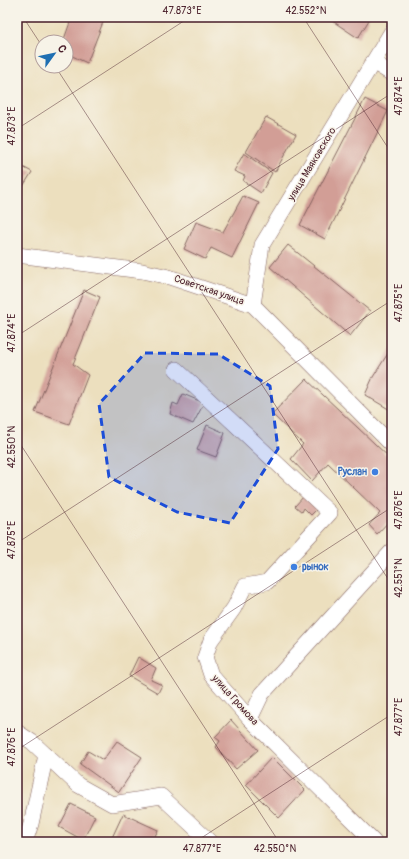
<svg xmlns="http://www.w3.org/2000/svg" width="409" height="859" viewBox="0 0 409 859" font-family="Pangolin,sans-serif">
<rect width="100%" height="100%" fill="#f7f3e8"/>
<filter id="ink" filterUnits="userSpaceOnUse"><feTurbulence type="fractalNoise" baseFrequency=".025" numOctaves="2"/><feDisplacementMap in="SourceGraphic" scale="8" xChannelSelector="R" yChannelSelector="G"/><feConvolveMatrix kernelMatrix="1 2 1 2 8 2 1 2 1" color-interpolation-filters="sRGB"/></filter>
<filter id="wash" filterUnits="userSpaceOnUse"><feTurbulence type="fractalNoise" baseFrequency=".012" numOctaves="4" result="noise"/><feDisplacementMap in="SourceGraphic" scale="16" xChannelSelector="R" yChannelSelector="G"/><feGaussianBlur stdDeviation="0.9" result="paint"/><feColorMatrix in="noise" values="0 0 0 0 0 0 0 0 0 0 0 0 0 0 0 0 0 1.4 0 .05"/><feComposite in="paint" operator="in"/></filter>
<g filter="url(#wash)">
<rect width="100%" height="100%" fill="#ecdfbe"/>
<g id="blocks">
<g fill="#d29e96">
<polygon points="72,17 105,17 87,63 66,53 66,42 63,42"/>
<polygon points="333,17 365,17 369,20 358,38 331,20"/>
<polygon points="365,99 388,111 325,239 300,225"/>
<polygon points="266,117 296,134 275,172 246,152"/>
<polygon points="244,153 272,173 261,193 243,181 245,176 234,171"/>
<polygon points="17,164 32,172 17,196"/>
<polygon points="243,196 259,203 232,258 211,248 205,259 184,249 196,222 223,232"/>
<polygon points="288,245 370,311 350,336 270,267"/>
<polygon points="84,290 100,297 73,364 88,375 69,424 35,412"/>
<polygon points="392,347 392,411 365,395 373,377"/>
<polygon points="306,379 392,460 392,518 377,534 369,525 380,513 328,463 312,481 291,459 303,444 272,414"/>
<polygon points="183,394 204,403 193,424 170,414 173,403 178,405"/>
<polygon points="207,425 225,433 216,457 197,450"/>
<polygon points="304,496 318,508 311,515 304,508 302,512 295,506"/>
<polygon points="138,657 156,668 151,680 162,685 158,693 129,676"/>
<polygon points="231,720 258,750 236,769 216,747 220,741 215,737"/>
<polygon points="117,741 142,757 119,792 80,764 88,751 103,760"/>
<polygon points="272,757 305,790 279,818 246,785"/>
<polygon points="71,804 95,816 83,840 59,827"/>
<polygon points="123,814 158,830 152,842 110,842"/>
</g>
</g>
</g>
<g filter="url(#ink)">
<use href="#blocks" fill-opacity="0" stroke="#83625e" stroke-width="1"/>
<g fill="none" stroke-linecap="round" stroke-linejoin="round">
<defs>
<g id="minor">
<polyline points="373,62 392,74"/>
<polyline points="17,255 142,271 169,277 253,305 392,445"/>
<polyline points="253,305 262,245 392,31"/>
<polyline points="176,369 330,513 267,582 245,586 234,608 211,640 205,657 211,675 250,719 374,842"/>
<polyline points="250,719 262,694 392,551"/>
<polyline points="17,732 32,742 78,785 112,804 161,796 210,842"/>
<polyline points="25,842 31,824 46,755"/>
</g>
</defs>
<use href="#minor" stroke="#83625e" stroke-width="16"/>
<use href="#minor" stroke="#fff" stroke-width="15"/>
</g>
</g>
<path fill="#1d4ed8" fill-opacity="0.2" stroke="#1d4ed8" stroke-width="3" stroke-dasharray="8 5" stroke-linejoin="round" d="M145,353l73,1 52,32 8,63 -48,74 -53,-11 -68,-35 -10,-73z"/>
<path fill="none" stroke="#4a1f2b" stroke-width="1" stroke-opacity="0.45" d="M23,17l19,29M303,17l89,137M55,66l337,519M17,129l173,-112M17,336l375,-243M17,439l262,403M17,543l375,-243M17,750l375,-243M195,842l197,-128"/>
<g fill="#3f7fe0" stroke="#f7f3e8" stroke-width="1.5">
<circle cx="375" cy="472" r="4"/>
<circle cx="294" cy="567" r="4"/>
</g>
<g text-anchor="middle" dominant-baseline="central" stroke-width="3" stroke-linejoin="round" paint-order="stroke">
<g font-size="10" fill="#4a1f2b" stroke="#f7f3e8">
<text transform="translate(312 164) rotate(-59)">улица Маяковского</text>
<text transform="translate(209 290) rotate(19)">Советская улица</text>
<text transform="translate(235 700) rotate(48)">улица Громова</text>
</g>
<g font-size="10" font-weight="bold" fill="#366cbe" stroke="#f7f3e8" text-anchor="end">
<text x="367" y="472">Руслан</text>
<text x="302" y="567" text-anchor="start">рынок</text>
</g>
</g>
<rect width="409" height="859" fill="none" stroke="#f7f3e8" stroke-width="44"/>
<g transform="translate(54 54) rotate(57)"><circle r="19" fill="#f7f3e8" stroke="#b29e9c"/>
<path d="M0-3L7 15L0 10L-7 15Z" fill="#1f6fb2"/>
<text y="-6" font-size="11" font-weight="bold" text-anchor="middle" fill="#4a1f2b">С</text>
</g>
<rect x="22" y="22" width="365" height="815" fill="none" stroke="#4a1f2b" stroke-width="1.5"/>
<g font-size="10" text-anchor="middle" fill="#4a1f2b">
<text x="182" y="14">47.873°E</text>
<text x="306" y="14">42.552°N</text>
<text transform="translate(398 96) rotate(-90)" y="4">47.874°E</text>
<text transform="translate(11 126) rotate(-90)" y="4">47.873°E</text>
<text transform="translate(398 303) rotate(-90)" y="4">47.875°E</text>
<text transform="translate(11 333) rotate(-90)" y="4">47.874°E</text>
<text transform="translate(11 447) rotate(-90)" y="4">42.550°N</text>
<text transform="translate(398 510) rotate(-90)" y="4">47.876°E</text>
<text transform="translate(11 540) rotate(-90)" y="4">47.875°E</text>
<text transform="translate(398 578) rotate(-90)" y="4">42.551°N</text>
<text transform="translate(398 717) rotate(-90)" y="4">47.877°E</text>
<text transform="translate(11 747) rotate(-90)" y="4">47.876°E</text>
<text x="202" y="852">47.877°E</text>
<text x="275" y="852">42.550°N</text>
</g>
</svg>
